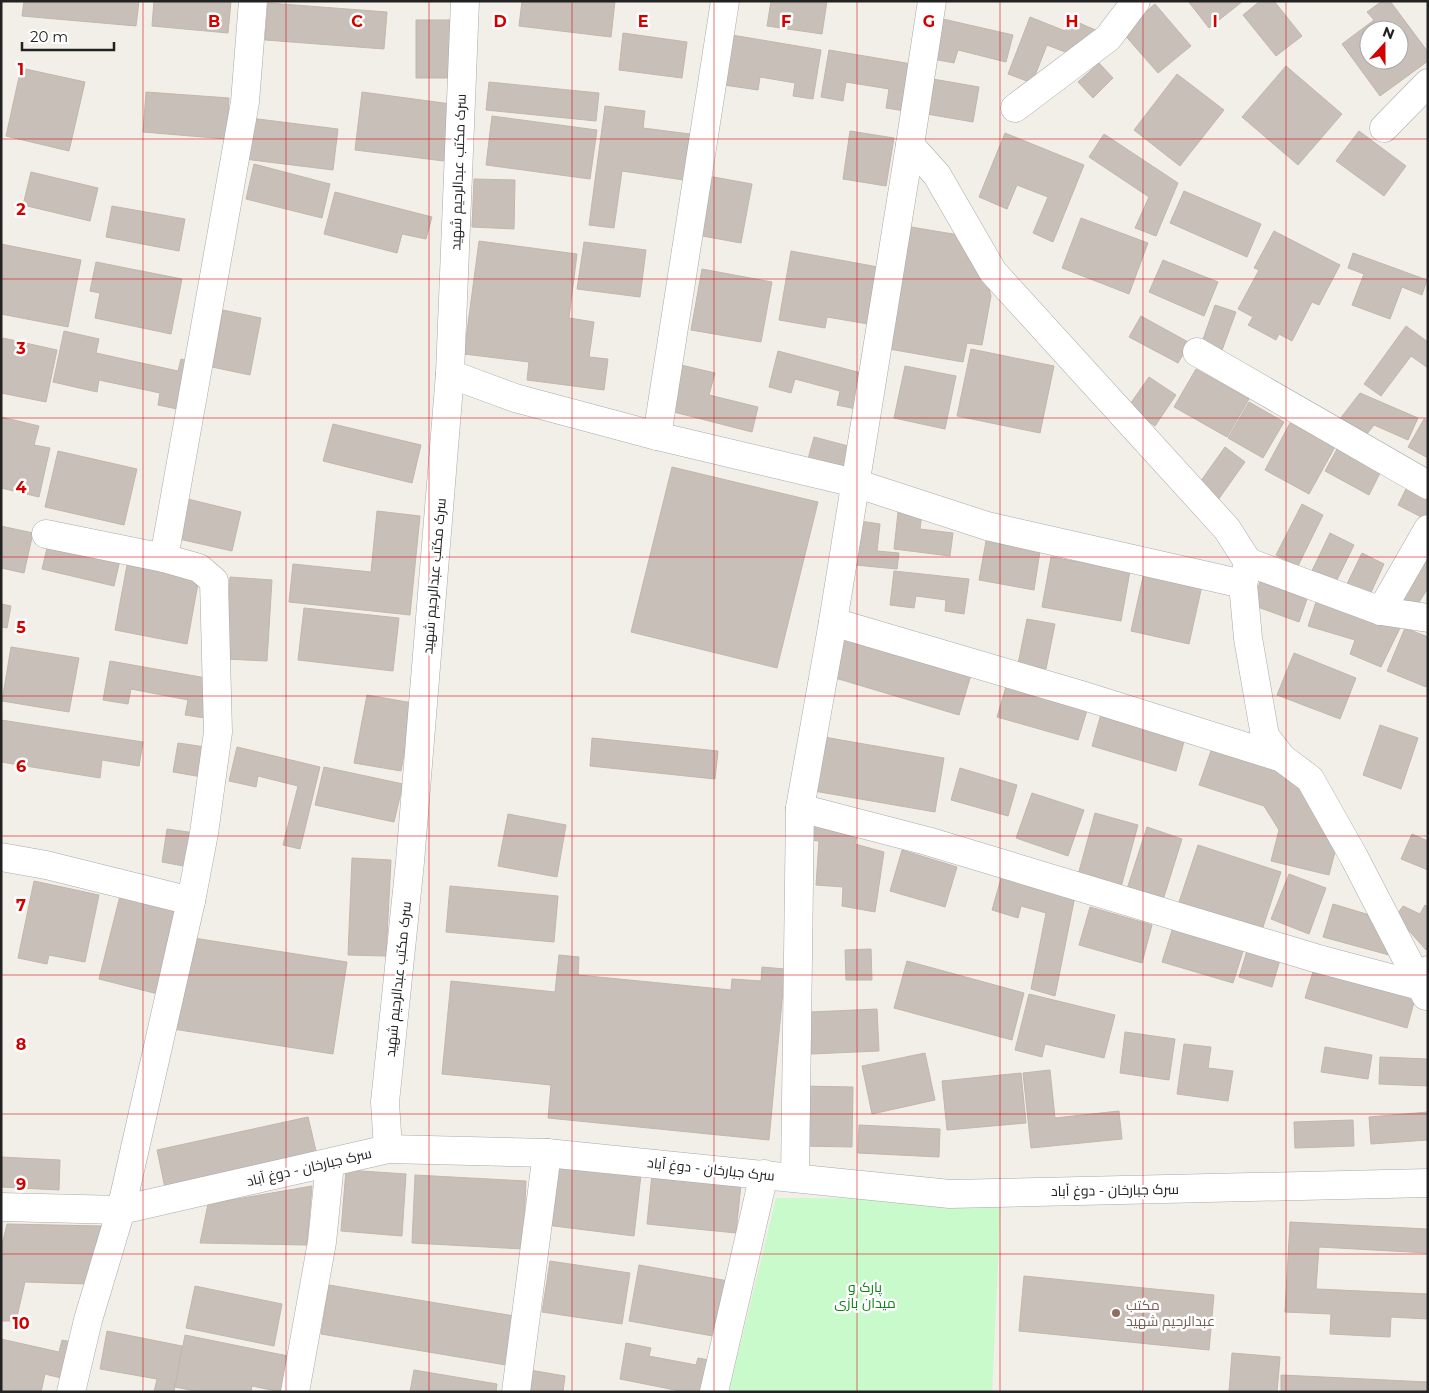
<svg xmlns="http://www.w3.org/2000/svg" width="1429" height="1393" viewBox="0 0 1429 1393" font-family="Montserrat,Cairo,sans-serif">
<rect width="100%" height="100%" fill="#f2efe9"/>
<polygon fill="#c8facc" points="776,1198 1001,1199 992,1392 729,1392"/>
<g fill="#c7bfb8" stroke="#c4b6ab" fill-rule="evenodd">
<polygon points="24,1 139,1 136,26 22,16"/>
<polygon points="154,1 231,1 228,33 152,26"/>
<polygon points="522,1 615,1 611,37 519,26"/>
<polygon points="771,1 827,1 822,34 767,26"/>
<polygon points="1188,1 1243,1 1209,28"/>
<polygon points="1260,1 1274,1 1302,36 1276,56 1243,15"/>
<path d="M1382,1h8l38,51v9l-48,35 -38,-52 32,-24 -7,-8zM1369,30h30v30h-30z"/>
<polygon points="268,3 387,12 384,49 265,40"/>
<polygon points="1155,4 1191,46 1158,73 1122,32"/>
<polygon points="1030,17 1065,31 1070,19 1100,32 1073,55 1047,45 1032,83 1008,74"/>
<polygon points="943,19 1013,35 1006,62 958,50 954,63 933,59"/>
<polygon points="416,20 450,20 451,78 416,78"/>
<polygon points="623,33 687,42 682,78 619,70"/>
<polygon points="732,35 821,50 813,99 793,96 795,83 760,77 758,90 724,85"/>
<polygon points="829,50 912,64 905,111 886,108 889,89 846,82 843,101 821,97"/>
<polygon points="1099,63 1113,78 1093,98 1078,82"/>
<polygon points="1286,66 1342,114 1298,165 1242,117"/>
<polygon points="21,68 85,82 69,151 6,136"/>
<polygon points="1177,74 1224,110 1180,166 1134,130"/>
<polygon points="927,78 979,87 973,122 921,113"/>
<polygon points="489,82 599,93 596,121 486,110"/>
<polygon points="146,92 229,98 227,139 143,132"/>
<polygon points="362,92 451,104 444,161 355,150"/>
<polygon points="605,106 645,111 643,128 690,134 684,180 622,171 614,228 589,225"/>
<polygon points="492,116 597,130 590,179 486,165"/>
<polygon points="250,118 338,129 333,170 244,159"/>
<polygon points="850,131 894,138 886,186 843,179"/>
<polygon points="1359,131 1406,166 1384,196 1336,161"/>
<polygon points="1005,133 1084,165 1053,242 1033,233 1048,197 1017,185 1007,209 979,197"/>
<polygon points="1104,134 1178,183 1156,236 1135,228 1149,197 1089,157"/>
<polygon points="254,164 330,184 322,218 246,199"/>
<polygon points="31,172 98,188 90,221 23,205"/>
<polygon points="708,176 752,184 741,243 697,235"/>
<polygon points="474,179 515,180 514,229 472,227"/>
<polygon points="1184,191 1261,224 1247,257 1170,223"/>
<polygon points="335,192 432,217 426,239 402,234 397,253 324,234"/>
<polygon points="112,206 185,219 179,251 106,237"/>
<polygon points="1081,218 1148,243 1129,294 1062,268"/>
<polygon points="911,227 965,236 982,263 991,296 982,345 967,343 963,362 889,349"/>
<polygon points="1274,231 1340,265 1319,305 1312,302 1292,341 1279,334 1276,340 1248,325 1253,317 1238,309 1259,270 1254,268"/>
<polygon points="479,241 577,254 569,318 594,322 589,357 608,359 604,390 527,380 529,362 464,354"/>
<polygon points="584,242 646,250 640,297 577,289"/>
<polygon points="1,244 81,260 68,327 1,314"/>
<polygon points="791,251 878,267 868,324 827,317 825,328 779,320"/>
<polygon points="1353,253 1427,280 1422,295 1402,287 1390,319 1352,305 1364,274 1348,268"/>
<polygon points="1163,260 1218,282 1204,316 1149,292"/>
<polygon points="96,262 182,279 171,334 95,318 100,293 90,291"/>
<polygon points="702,269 772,282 761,342 691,330"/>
<polygon points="1215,305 1236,312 1221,353 1201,345"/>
<polygon points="223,310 261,318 250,375 212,367"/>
<polygon points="1141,316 1190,343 1178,363 1129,337"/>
<polygon points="1406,326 1428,342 1428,368 1411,356 1381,396 1364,384"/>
<polygon points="64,331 99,339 96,353 178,371 181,359 197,363 187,411 158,405 160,393 99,380 97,392 53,382"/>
<polygon points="3,338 57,350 46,402 1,393 1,348"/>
<polygon points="971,349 1054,366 1040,433 957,416"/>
<polygon points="778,351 865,374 856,409 837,405 840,391 795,379 791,393 769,387"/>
<polygon points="681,365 715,373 709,395 758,407 752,432 670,411"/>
<polygon points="905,366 956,376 945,429 894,418"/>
<polygon points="1196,369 1249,399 1227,437 1174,407"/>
<polygon points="1149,377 1176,395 1155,426 1128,407"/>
<polygon points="1360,393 1418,418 1408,440 1374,425 1360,443 1336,424"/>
<polygon points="1249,402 1284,422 1263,458 1228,438"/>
<polygon points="1,417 39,426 34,445 50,448 39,497 1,488"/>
<polygon points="1424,419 1428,421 1428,458 1408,447"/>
<polygon points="1290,423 1335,447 1309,494 1265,470"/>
<polygon points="333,424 421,445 412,483 323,461"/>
<polygon points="814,437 856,448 850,470 808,459"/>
<polygon points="1225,447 1245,462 1218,500 1198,485"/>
<polygon points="1337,449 1381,471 1369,495 1325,471"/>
<polygon points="58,451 137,469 124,525 45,507"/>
<polygon points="672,467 818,502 777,668 631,632"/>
<polygon points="1408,485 1428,496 1427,520 1398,505"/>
<polygon points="188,499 241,512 232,551 179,539"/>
<polygon points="899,503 923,506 920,529 953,533 950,556 894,549"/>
<polygon points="1302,504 1323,515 1298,566 1276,555"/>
<polygon points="377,511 420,516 410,615 289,602 293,564 371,572"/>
<polygon points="860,521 880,524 877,551 899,553 897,569 855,565"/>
<polygon points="1,526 33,533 24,573 1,568"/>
<polygon points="1330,533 1354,545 1333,588 1309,577"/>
<polygon points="986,541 1040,551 1034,590 979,580"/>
<polygon points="48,544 120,560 114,586 42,569"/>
<polygon points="1428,551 1428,588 1414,610 1397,600"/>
<polygon points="1362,553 1384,564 1368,599 1345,588"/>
<polygon points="1051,557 1130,571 1121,621 1042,607"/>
<polygon points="127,565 199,578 187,644 115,630"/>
<polygon points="1145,568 1203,581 1189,644 1131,631"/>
<polygon points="894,571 969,579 964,614 945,611 946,600 916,596 914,608 890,605"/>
<polygon points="230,577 272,580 267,661 225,659"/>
<polygon points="1260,582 1307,599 1299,622 1252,605"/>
<polygon points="1316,602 1401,626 1381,667 1350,654 1355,640 1308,626"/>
<polygon points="1,604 11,606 7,628 1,627"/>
<polygon points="304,608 399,618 393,671 298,660"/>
<polygon points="1027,619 1055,624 1046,669 1018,664"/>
<polygon points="1405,628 1428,637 1428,683 1426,687 1387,671"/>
<polygon points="843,637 971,675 959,715 832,677"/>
<polygon points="11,647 79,658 69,712 2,701"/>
<polygon points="1294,653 1356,678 1340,719 1277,695"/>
<polygon points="110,661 212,679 205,718 185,715 188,700 131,689 128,704 103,700"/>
<polygon points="1007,683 1088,707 1078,740 997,717"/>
<polygon points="367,695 413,703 401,771 354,763"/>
<polygon points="1101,714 1185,738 1176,771 1092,746"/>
<polygon points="1,720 143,742 139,766 102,760 100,778 1,762"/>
<polygon points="1380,725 1418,738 1401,789 1363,775"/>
<polygon points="824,737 944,758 935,812 814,791"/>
<polygon points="592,738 718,751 715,779 590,766"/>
<polygon points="178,743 212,748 208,778 173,772"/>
<polygon points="1213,745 1292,771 1337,844 1329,875 1271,861 1279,830 1264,806 1199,785"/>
<polygon points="237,747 320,767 300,849 283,845 298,786 258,776 256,787 229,781"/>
<polygon points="324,767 403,784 394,822 315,805"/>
<polygon points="960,768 1017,785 1008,816 951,800"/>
<polygon points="1032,793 1084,810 1068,856 1016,838"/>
<polygon points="1095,813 1138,825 1121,887 1078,875"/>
<polygon points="508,814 566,825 557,877 498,866"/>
<polygon points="811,816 858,829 855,844 884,852 875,912 842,906 843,887 816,885 819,841 809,840"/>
<polygon points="1147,827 1182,839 1163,900 1127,889"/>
<polygon points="167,829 195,833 189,867 162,862"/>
<polygon points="1412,834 1428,841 1428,870 1401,859"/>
<polygon points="1198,845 1281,872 1262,930 1179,902"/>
<polygon points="902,850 957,867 945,907 890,891"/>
<polygon points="352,858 391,860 386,956 348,955"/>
<polygon points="1289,874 1326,888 1309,934 1271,919"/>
<polygon points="1002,875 1075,896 1055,996 1031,989 1046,913 1021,906 1018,918 992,910"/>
<polygon points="34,881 99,895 85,962 49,955 47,964 18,958"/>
<polygon points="450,886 558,896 554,942 446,932"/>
<polygon points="121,892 180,907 158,994 99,979"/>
<polygon points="1333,904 1373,916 1400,958 1323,937"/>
<polygon points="1425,905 1428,907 1428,948 1426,950 1396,916 1403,906 1420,914"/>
<polygon points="1090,907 1152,925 1142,963 1079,945"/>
<polygon points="1174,924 1245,945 1233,983 1162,962"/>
<polygon points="187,937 347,962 333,1054 173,1029"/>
<polygon points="1249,944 1282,953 1272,987 1239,977"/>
<polygon points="871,949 872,980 846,980 845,950"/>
<polygon points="559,955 579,957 578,975 731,990 732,979 761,981 762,967 785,969 769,1140 548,1118 551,1085 442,1074 451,981 555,992"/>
<polygon points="907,961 1024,993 1012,1040 894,1008"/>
<polygon points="1315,965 1416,995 1407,1028 1305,998"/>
<polygon points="1029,994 1115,1015 1104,1058 1045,1044 1042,1057 1015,1050"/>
<polygon points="877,1009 879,1051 811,1054 810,1012"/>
<polygon points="1125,1032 1175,1039 1169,1080 1120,1073"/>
<polygon points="1184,1044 1211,1047 1208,1068 1233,1071 1228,1101 1177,1094"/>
<polygon points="1325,1047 1372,1055 1368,1079 1321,1072"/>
<polygon points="925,1053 935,1100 872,1114 862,1066"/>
<polygon points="1380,1057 1428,1059 1428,1086 1379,1084"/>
<polygon points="1050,1070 1055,1118 1119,1111 1122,1139 1031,1148 1023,1073"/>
<polygon points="1021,1073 1026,1123 947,1130 942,1081"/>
<polygon points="801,1086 853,1087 852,1147 801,1146"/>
<polygon points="1428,1112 1428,1140 1371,1144 1369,1117"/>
<polygon points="308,1117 317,1155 165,1188 157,1150"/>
<polygon points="1353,1120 1354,1146 1295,1148 1294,1122"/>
<polygon points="859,1125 940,1129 939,1157 858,1153"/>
<polygon points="1,1157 60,1160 59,1190 1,1187"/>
<polygon points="554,1164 641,1175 634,1236 546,1225"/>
<polygon points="346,1170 406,1174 402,1236 341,1231"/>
<polygon points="652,1174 741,1184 736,1233 647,1224"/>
<polygon points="415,1175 526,1181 523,1249 412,1243"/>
<polygon points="312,1186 307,1245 200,1243 208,1204"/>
<polygon points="1290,1222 1428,1229 1428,1253 1319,1247 1316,1289 1428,1294 1428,1319 1391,1317 1390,1337 1330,1334 1331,1314 1285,1312"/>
<polygon points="7,1224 102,1226 88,1284 25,1282 16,1321 1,1321 1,1249"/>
<polygon points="550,1261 630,1273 622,1324 542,1312"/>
<polygon points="639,1265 734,1282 724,1338 629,1321"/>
<polygon points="1024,1276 1214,1295 1209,1350 1019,1331"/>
<polygon points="329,1285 514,1316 506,1365 321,1334"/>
<polygon points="195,1286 282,1304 274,1346 186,1328"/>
<polygon points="107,1331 182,1346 174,1392 154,1392 157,1379 100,1369"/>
<polygon points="185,1335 288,1356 281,1392 252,1386 251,1392 200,1392 175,1387"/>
<polygon points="1,1339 59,1352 62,1340 77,1343 69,1380 45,1374 41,1392 1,1392"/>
<polygon points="626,1343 651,1348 649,1356 696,1365 698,1358 715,1361 709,1392 685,1392 620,1379"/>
<polygon points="1232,1353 1280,1357 1277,1392 1229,1392"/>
<polygon points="524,1369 565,1376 563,1392 521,1392"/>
<polygon points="414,1370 497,1384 496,1392 410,1392"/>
<polygon points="1281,1375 1428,1382 1428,1392 1281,1392"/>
</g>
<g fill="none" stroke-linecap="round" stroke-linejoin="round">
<defs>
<g id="street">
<polyline points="932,1 910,145 937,175 993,272 1227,529 1248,562 1381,611 1428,618"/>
<polyline points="1015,108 1108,38 1136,1"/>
<polyline points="1384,128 1428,83"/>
<polyline points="1197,352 1428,485"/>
<polyline points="450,374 515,398 657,436 855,483 987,526 1243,584"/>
<polyline points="657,436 725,1"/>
<polyline points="46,534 164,558 199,568 214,581 218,732 204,833 191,901 121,1210 88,1320 71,1392"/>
<polyline points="164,558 245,102 253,1"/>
<polyline points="1247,568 1243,584 1248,638 1265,736 1282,758 1310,779 1354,857 1426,996"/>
<polyline points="1381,611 1428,529"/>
<polyline points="833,622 1081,695 1282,758"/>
<polyline points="800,808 927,841 1315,958 1420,986 1428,970"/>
<polyline points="1,857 46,865 191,901"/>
<polyline points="388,1149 385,1102 410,862 450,374 465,1"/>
<polyline points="795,1177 800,808 833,622 910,145"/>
<polyline points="1,1207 121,1210 388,1149 547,1153 950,1194 1428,1183"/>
<polyline points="295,1392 322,1242 330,1163"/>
<polyline points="516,1392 547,1153"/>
<polyline points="714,1392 764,1174"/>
</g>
</defs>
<use href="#street" stroke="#a9a9a9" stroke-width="29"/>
<use href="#street" stroke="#fff" stroke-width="28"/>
</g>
<path fill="none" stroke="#d40000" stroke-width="1" stroke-opacity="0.55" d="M143,1v1391M286,1v1391M429,1v1391M572,1v1391M714,1v1391M857,1v1391M1000,1v1391M1143,1v1391M1286,1v1391M1,139h1427M1,279h1427M1,418h1427M1,557h1427M1,696h1427M1,836h1427M1,975h1427M1,1114h1427M1,1254h1427"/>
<circle fill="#8d6e63" stroke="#fff" stroke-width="2" cx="1116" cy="1313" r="5"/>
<g text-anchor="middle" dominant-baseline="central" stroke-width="5" stroke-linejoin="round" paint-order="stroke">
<g font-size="14" fill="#222" stroke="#fff">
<text transform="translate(458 172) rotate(-88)">سرک مکتب عبدالرحیم شهید</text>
<text transform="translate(434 576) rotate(-85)">سرک مکتب عبدالرحیم شهید</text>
<text transform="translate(398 979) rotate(-84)">سرک مکتب عبدالرحیم شهید</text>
<text transform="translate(309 1167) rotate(-13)">سرک جبارخان - دوغ آباد</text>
<text transform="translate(711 1169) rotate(6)">سرک جبارخان - دوغ آباد</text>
<text transform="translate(1115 1190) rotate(-1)">سرک جبارخان - دوغ آباد</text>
</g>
<g font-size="14" fill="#0c8416" stroke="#fff">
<text x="865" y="1287">پارک و<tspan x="865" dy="16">میدان بازی</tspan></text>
</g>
<g font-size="14" fill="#785e54" stroke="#fff" text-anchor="start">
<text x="1126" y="1305">مکتب<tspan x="1126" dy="16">عبدالرحیم شهید</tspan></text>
</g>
</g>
<g font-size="16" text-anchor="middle" font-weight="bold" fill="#d40000" stroke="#fff" stroke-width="5" stroke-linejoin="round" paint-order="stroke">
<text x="214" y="27">B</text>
<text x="357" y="27">C</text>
<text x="500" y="27">D</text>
<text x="643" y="27">E</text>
<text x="786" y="27">F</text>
<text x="929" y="27">G</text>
<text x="1072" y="27">H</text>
<text x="1215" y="27">I</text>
<text x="21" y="75">1</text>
<text x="21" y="215">2</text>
<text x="21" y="354">3</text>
<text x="21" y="493">4</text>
<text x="21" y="633">5</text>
<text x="21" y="772">6</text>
<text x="21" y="911">7</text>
<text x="21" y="1050">8</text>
<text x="21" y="1190">9</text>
<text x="21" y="1329">10</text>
</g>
<rect width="1429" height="1393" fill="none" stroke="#222222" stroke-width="5"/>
<g transform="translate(1384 45) rotate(21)"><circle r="24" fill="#ffffff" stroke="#a7a7a7"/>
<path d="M0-4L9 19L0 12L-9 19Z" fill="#d40000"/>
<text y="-8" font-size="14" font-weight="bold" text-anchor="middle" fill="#222222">N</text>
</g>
<path d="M22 42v8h92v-8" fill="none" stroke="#222222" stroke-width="2.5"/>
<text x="30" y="42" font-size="15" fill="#222222" stroke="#ffffff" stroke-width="4" paint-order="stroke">20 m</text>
</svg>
